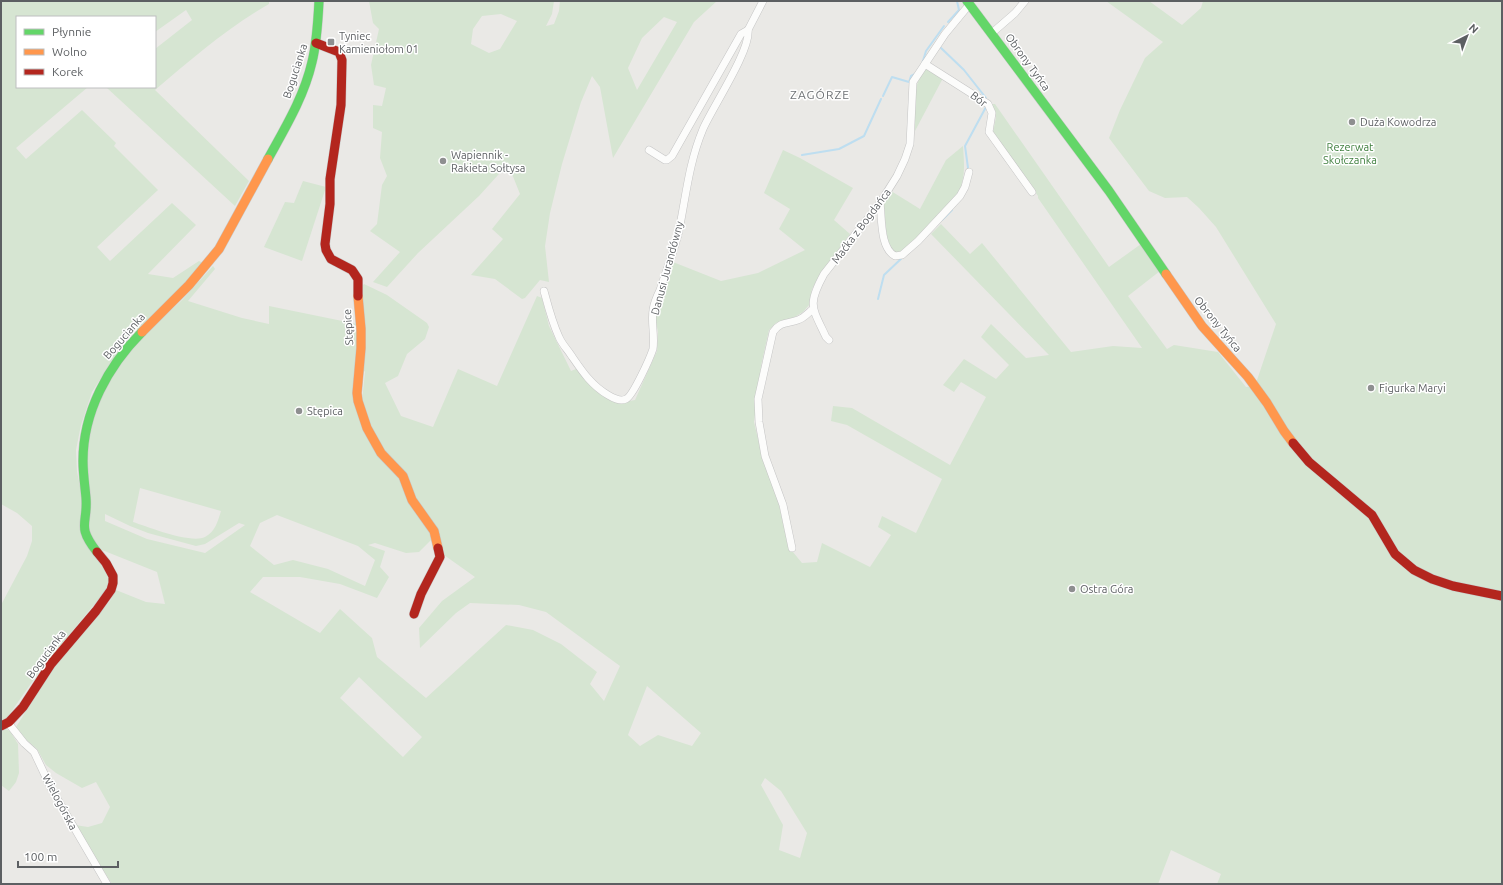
<svg xmlns="http://www.w3.org/2000/svg" width="1503" height="885" viewBox="0 0 1503 885" font-family="Ubuntu,sans-serif">
<rect width="100%" height="100%" fill="#eae9e6"/>
<g fill="#d6e5d2" fill-rule="evenodd">
<path d="M1,1h268v3c-43,25 -76,54 -114,86l94,91 -14,25 -128,-118 2,-1h46v-38l37,-29 -6,-10 -31,22v-15h-138v70h71l-72,61 10,11 56,-49 34,33 -2,3 44,44 -61,57 13,14 62,-58 24,22 -48,49 25,4 26,-17 4,2 -93,101 -18,28 -11,33 -5,25 1,22 6,27 -3,28 28,47 1,7 -3,9 -64,78 -36,51 -5,1v-115l26,-49 5,-15v-15l-15,-13 -16,-9z"/>
<path d="M369,1h185l-2,13 -6,12 8,-2 5,-13 1,-10h157l-23,21 -81,136 -13,-71 -8,-11 -11,26 -19,62 -12,49 -5,33 4,36 -9,-2 -15,18 -3,1 -27,-20 -24,-4 32,-36 -11,-10 28,-35 -12,-30 -29,32 -61,57 -31,34 -14,-5 27,-30 -30,-21 7,-7 5,-39 5,-9 -7,-18 2,-26 -9,-4v-23l9,1 4,-18 -12,-3 -3,-20 8,-36 -6,-6zM501,14l16,7 -17,28 -11,4 -18,-9 2,-15 9,-13zM664,17l13,5 -40,68 -9,-22 14,-30z"/>
<path d="M1106,1h43l33,24 19,-17 2,-7h299v883h-285l4,-10 -50,-24 -13,34h-1046l-37,-59 13,2 14,-4 8,-16 -14,-25 -14,6 -26,-15 -10,-8 -9,-16 -14,-12 -7,-10 38,-60 56,-66 6,-11 30,12 19,2 -8,-32 -55,-22 -10,-13 -5,-10 4,-29 -7,-45 4,-28 12,-30 15,-25 18,-25 49,-45 31,-34 2,3 -27,32 54,17 27,6v-18l88,18 -2,78 11,30 13,24 22,21 1,-7 -19,-20 -14,-27 -7,-22 3,-29 -4,-5 2,-41 -3,-38 4,-4 23,11 40,28 2,4 -4,12 -18,15 -9,22 -13,7 16,33 32,11 25,-58 39,17 40,-90 5,2 7,28 22,45 5,-2 16,17 26,17 17,-3 22,-49 1,-19 -5,-24 20,-46 48,19 37,-8 47,-23 -26,-21 11,-20 -26,-16 19,-43 17,8 53,30 -19,32 16,14 -30,41 -8,14 -3,16 -6,7 -10,6 -17,5 -7,7 -8,36 -7,56 9,38 16,44 9,42 14,17 15,-1 5,-19 48,24 21,-32 -13,-8 4,-11 34,17 26,-54 -95,-54 -16,-4 2,-15 19,2 98,57 36,-68 -25,-15 -7,10 -11,-7 21,-26 32,20 13,-14 -28,-28 10,-13 35,34 23,-3 -118,-121 10,-10 29,30 12,-11 89,109 42,-6 29,2 -104,-150v-2l-45,-64 3,-15 -4,-13h3l114,163 32,-23 19,27 -32,25 39,53 7,-4 44,7 28,35 9,-1 21,-62 -60,-97 -17,-19 -12,-11 -22,1 -16,-7 -40,-53 11,-28 25,-52 18,-16zM140,488l81,23c-3,10 -6,21 -16,26 -14,7 -57,-10 -72,-15zM105,514l25,12 18,7 48,13 9,-2 34,-21 6,2 -40,28 -58,-14 -42,-18zM277,515l81,31 17,14 -10,26 -37,-17 -35,-9 -19,5 -24,-19 10,-23zM431,540l11,4 2,11 31,22 -33,24 -23,27 1,20 36,-35 14,-10 49,2 27,7 74,54 -16,35 -14,-17 7,-12 -36,-28 -28,-14 -27,-5 -80,73 -49,-41 -5,-19 -32,-29 -20,24 -70,-41 13,-15h37l40,7 37,14 12,-21 -9,-10 5,-16 -17,-6 7,-2 31,10 13,-1zM359,677l63,60 -19,20 -63,-59zM647,686l54,47 -9,13 -34,-11 -18,11 -12,-11zM765,778l16,13 26,42 -7,25 -21,-8 4,-25 -22,-40z"/>
<path d="M925,69l7,1 11,8 -28,53c-1,-26 -5,-39 10,-62z"/>
<path d="M963,146c1,16 3,30 -4,46l-53,57 -9,5 -5,-3 -5,-7 -3,-39 1,-6 6,-8 29,18 26,-49z"/>
<polygon points="303,181 326,187 302,261 264,247 285,202 294,203"/>
<polygon points="5,729 10,731 18,744 19,773 16,782 9,791 1,785 1,730"/>
</g>
<g fill="none" stroke-linecap="round" stroke-linejoin="round">
<g stroke="#bedef0" stroke-width="2">
<polyline points="948,22 959,10 957,1"/>
<polyline points="940,47 964,70 986,98"/>
<polyline points="922,64 926,51 944,26"/>
<polyline points="883,96 892,77 909,82 911,76 915,74"/>
<polyline points="802,155 839,149 864,136 881,99"/>
<polyline points="968,168 965,146 986,107"/>
<polyline points="942,220 952,210"/>
<polyline points="878,299 884,275 903,257"/>
</g>
<defs>
<g id="street">
<polyline points="992,33 1015,13 1025,1"/>
<polyline points="925,64 988,104 992,113 989,132 1032,192"/>
<polyline points="649,150 665,160 667,160 672,156 741,34 748,30"/>
<path d="M880,203c2,16 0,45 15,53l7,-1 16,-14 42,-45 5,-9 4,-15"/>
<path d="M544,291c4,15 8,31 15,46 3,7 8,12 12,18 11,16 20,30 37,40 5,3 12,7 18,4 7,-3 24,-41 27,-50 2,-13 -2,-26 0,-39 1,-7 4,-14 7,-20 6,-18 13,-37 18,-55 8,-37 10,-70 25,-106 9,-21 48,-79 45,-99l15,-29"/>
<path d="M829,340l-3,-3c-14,-30 -19,-32 -2,-63l56,-71 17,-27 8,-17 5,-15 3,-62 32,-48 24,-29"/>
<path d="M792,548l-9,-43 -18,-49 -6,-34 -1,-23 15,-67c8,-11 14,-8 25,-12 6,-2 10,-7 15,-11"/>
<polyline points="9,724 24,743 34,752 51,788 107,884"/>
</g>
<g id="fast">
<polyline points="967,1 1109,191 1166,274"/>
<path d="M268,159c17,-31 36,-62 44,-97 5,-20 6,-41 7,-61"/>
<path d="M97,552c-21,-27 -9,-27 -11,-54 -1,-12 -3,-24 -3,-37 0,-49 25,-95 59,-129"/>
</g>
<g id="slow">
<polyline points="1166,274 1202,326 1248,377 1267,403 1284,431 1293,443"/>
<polyline points="358,296 361,329 361,348 357,393 358,401 367,428 381,453 403,476 412,500 434,531 438,548"/>
<polyline points="142,332 189,285 219,249 268,159"/>
</g>
<g id="jam">
<polyline points="316,43 339,52 342,60 341,105 330,179 330,204 325,244 326,250 331,259 352,270 358,279 358,296"/>
<polyline points="1293,443 1309,462 1372,515 1395,554 1414,570 1432,579 1453,586 1502,596"/>
<polyline points="414,614 421,594 440,557 438,548"/>
<polyline points="1,726 9,722 23,707 51,664 96,611 111,590 113,583 113,576 106,563 97,552"/>
</g>
</defs>
<use href="#street" stroke="#c5c5c5" stroke-width="8"/>
<use href="#fast" stroke="#c7c7c7" stroke-width="10"/>
<use href="#slow" stroke="#c7c7c7" stroke-width="10"/>
<use href="#jam" stroke="#c7c7c7" stroke-width="10"/>
<use href="#street" stroke="#fcfcfb" stroke-width="7"/>
<use href="#fast" stroke="#63d668" stroke-width="9"/>
<use href="#slow" stroke="#ff974d" stroke-width="9"/>
<use href="#jam" stroke="#b3261e" stroke-width="9"/>
</g>
<g fill="#8e8f90" stroke="#fff" stroke-width="1.5">
<rect x="327" y="38" width="8" height="8" rx="2"/>
<circle cx="1352" cy="122" r="4"/>
<circle cx="443" cy="161" r="4"/>
<circle cx="1371" cy="388" r="4"/>
<circle cx="299" cy="411" r="4"/>
<circle cx="1072" cy="589" r="4"/>
</g>
<g text-anchor="middle" dominant-baseline="central" stroke-width="3" stroke-linejoin="round" paint-order="stroke">
<g font-size="11" fill="#5c5f62" stroke="#fff" text-anchor="start">
<text x="339" y="36">Tyniec<tspan x="339" dy="13">Kamieniołom 01</tspan></text>
<text x="1360" y="122">Duża Kowodrza</text>
<text x="451" y="155">Wapiennik -<tspan x="451" dy="13">Rakieta Sołtysa</tspan></text>
<text x="1379" y="388">Figurka Maryi</text>
<text x="307" y="411">Stępica</text>
<text x="1080" y="589">Ostra Góra</text>
</g>
<g font-size="11" fill="#5c5f62" stroke="#fff">
<text transform="translate(1028 62) rotate(54)">Obrony Tyńca</text>
<text transform="translate(295 71) rotate(-72)">Bogucianka</text>
<text transform="translate(979 99) rotate(38)">Bór</text>
<text transform="translate(861 226) rotate(-53)">Maćka z Bogdańca</text>
<text transform="translate(667 268) rotate(-75)">Danusi Jurandówny</text>
<text transform="translate(1218 324) rotate(51)">Obrony Tyńca</text>
<text transform="translate(348 327) rotate(-94)">Stępice</text>
<text transform="translate(124 336) rotate(-49)">Bogucianka</text>
<text transform="translate(46 654) rotate(-53)">Bogucianka</text>
<text transform="translate(60 802) rotate(62)">Wielogórska</text>
</g>
<g font-size="11" fill="#3f7f3e" stroke="#fff">
<text x="1350" y="147">Rezerwat<tspan x="1350" dy="13">Skołczanka</tspan></text>
</g>
<g font-size="12" letter-spacing="1" fill="#6d7174" stroke="#fff">
<text x="820" y="94">ZAGÓRZE</text>
</g>
</g>
<rect width="1503" height="885" fill="none" stroke="#5c5f62" stroke-width="4"/>
<rect x="16" y="16" width="140" height="72" fill="#ffffff" stroke="#bebfc0"/>
<rect x="24" y="29" width="20" height="6" fill="#63d668" stroke="#bebfc0"/>
<text x="52" y="36" font-size="12" fill="#5c5f62">Płynnie</text>
<rect x="24" y="49" width="20" height="6" fill="#ff974d" stroke="#bebfc0"/>
<text x="52" y="56" font-size="12" fill="#5c5f62">Wolno</text>
<rect x="24" y="69" width="20" height="6" fill="#b3261e" stroke="#bebfc0"/>
<text x="52" y="76" font-size="12" fill="#5c5f62">Korek</text>
<g transform="translate(1467 36) rotate(42)" stroke="#ffffff" stroke-width="3" paint-order="stroke">
<path d="M0-3L7 15L0 10L-7 15Z" fill="#5c5f62"/>
<text y="-6" font-size="11" font-weight="bold" text-anchor="middle" fill="#5c5f62">N</text>
</g>
<path d="M18 861v6h100v-6" fill="none" stroke="#5c5f62" stroke-width="2"/>
<text x="24" y="861" font-size="12" fill="#5c5f62" stroke="#ffffff" stroke-width="3" paint-order="stroke">100 m</text>
</svg>
